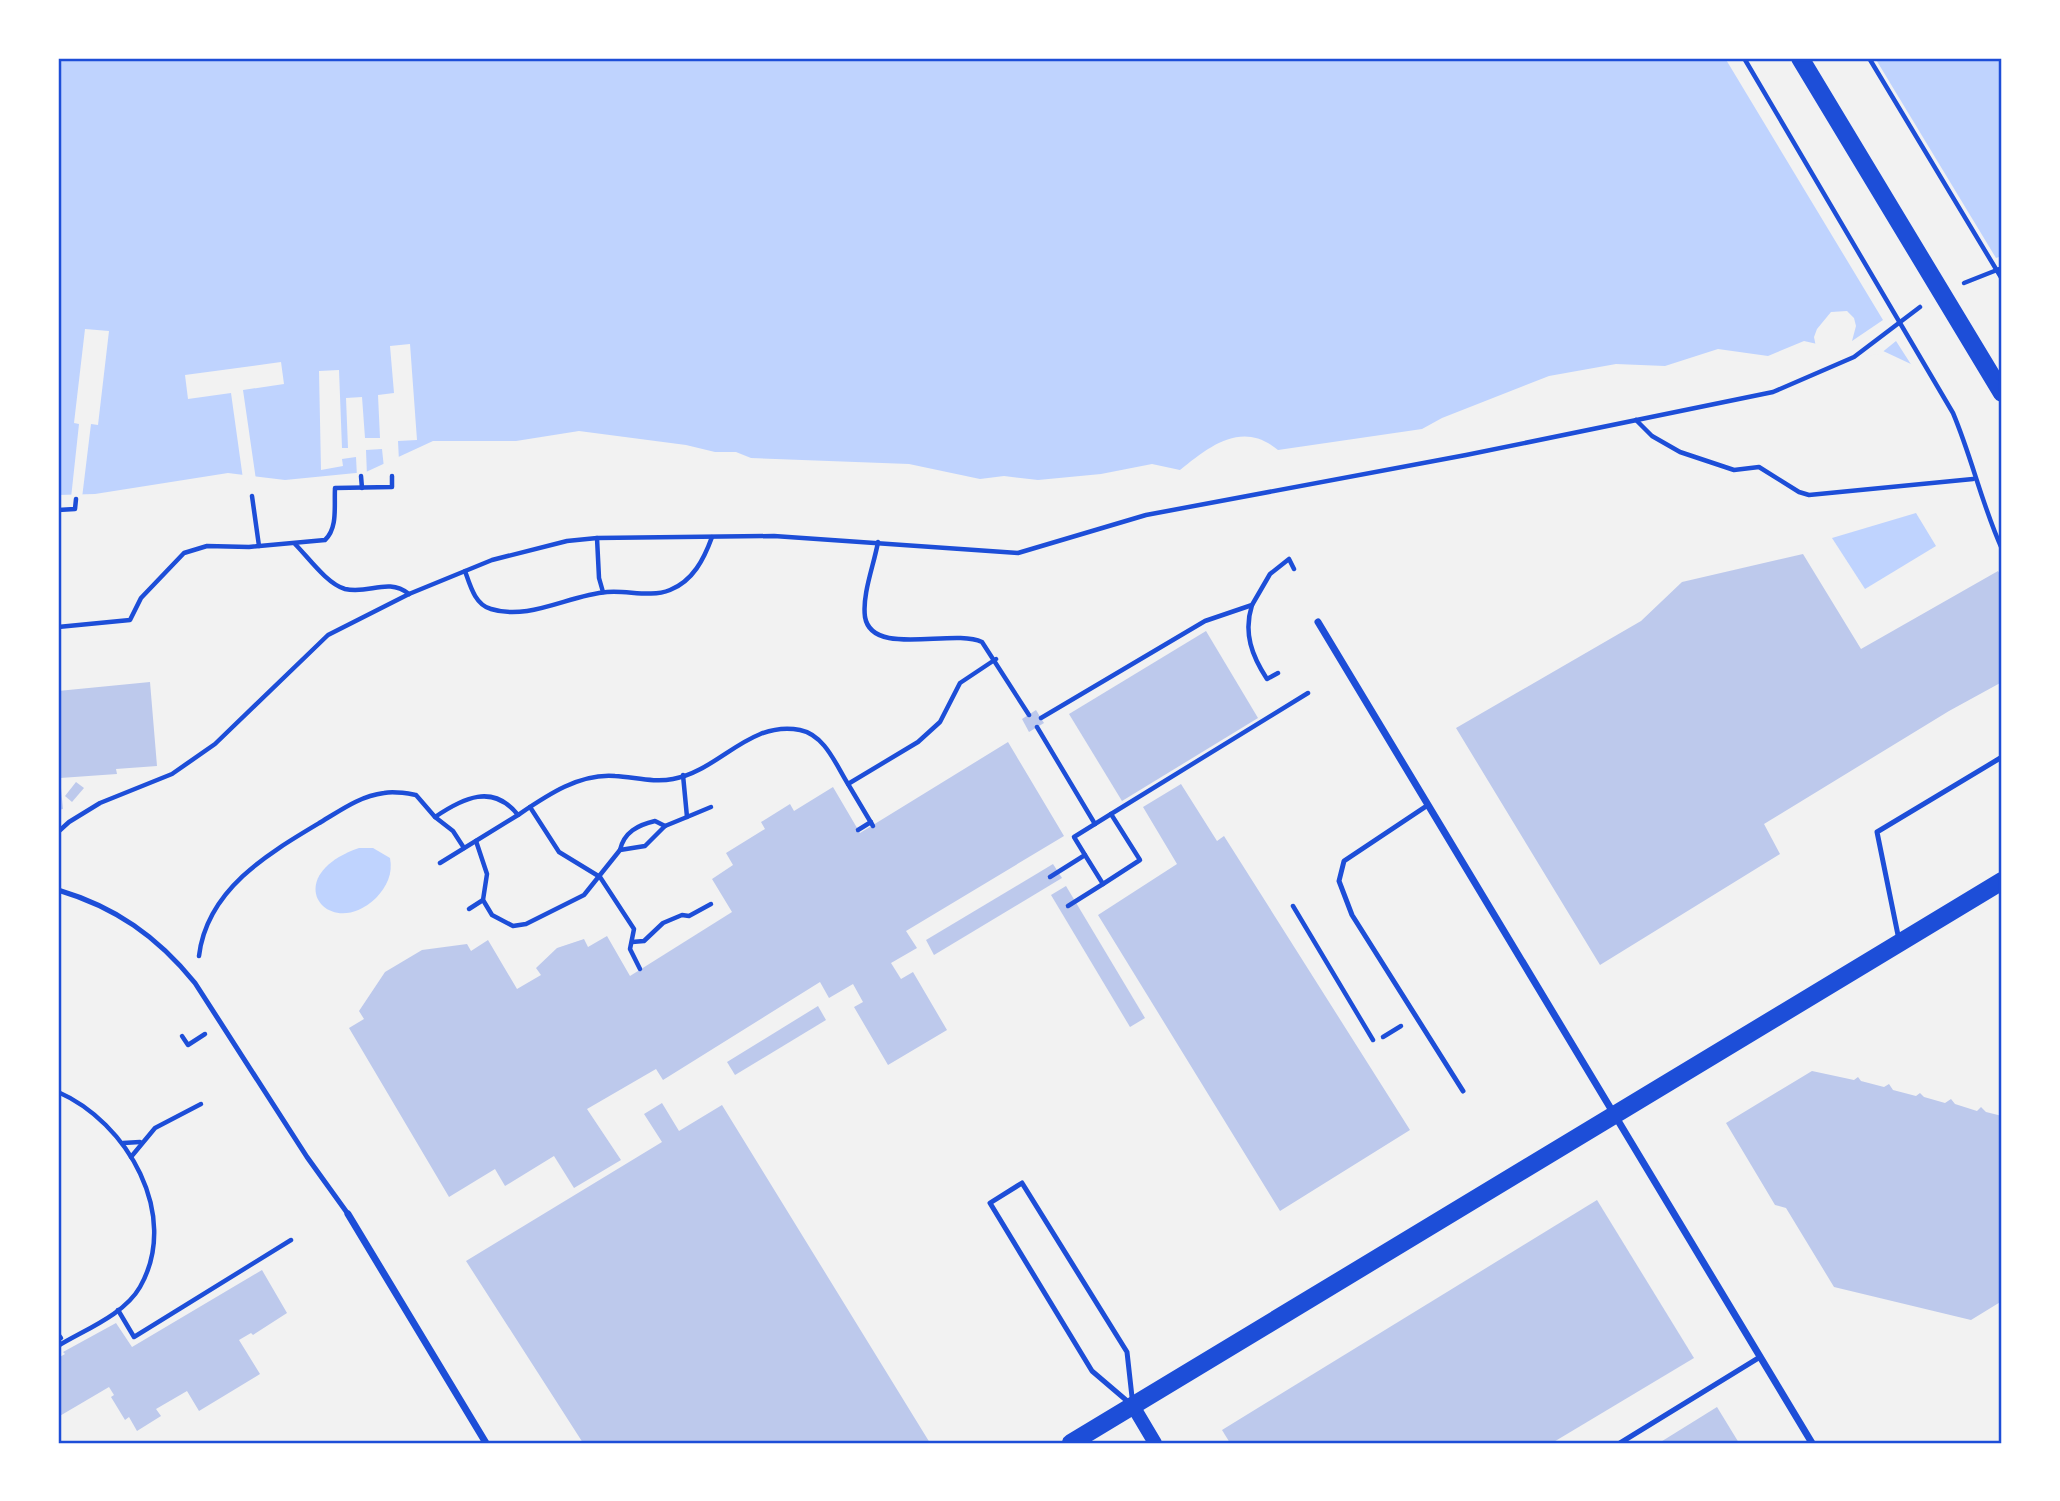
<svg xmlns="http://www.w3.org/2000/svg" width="2060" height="1501" viewBox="0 0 2060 1501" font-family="'DM Sans',sans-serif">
<rect width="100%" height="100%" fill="#f2f2f2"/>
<g fill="#bfd3fe">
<path d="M58,58h1944v273l-89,34 -32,-15 -55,-4 -22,-5 -36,15 -50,-7 -53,17 -49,-2 -67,12 -107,42 -20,11 -144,21c-36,-30 -68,-4 -98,20l-28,-6 -51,10 -63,6 -34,-4 -24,3 -71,-15 -158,-6 -15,-6h-21l-29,-7 -107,-14 -63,10h-83l-67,31 -81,8 -57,-7 -133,21 -37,1z"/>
<polygon points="1916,513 1936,546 1865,589 1832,538"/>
<path d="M359,848h14l17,10c3,16 -3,28 -14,40 -47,45 -100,-21 -17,-50z"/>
</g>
<g fill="#f2f2f2">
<polygon points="1725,58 1875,58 1996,258 2002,256 2002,336 1923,383 1896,341 1880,354 1866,356 1841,349 1816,347 1814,337 1817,329 1831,312 1847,311 1854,318 1856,326 1852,341 1883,320"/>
<polygon points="85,329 109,331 98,425 91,424 82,498 71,498 79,424 74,423"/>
<polygon points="410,344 417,440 398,441 399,461 384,468 382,449 366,450 367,476 357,477 356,457 342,459 343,466 321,470 319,371 339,370 342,448 348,448 346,398 362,397 365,438 380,438 378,395 394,393 390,346"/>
<polygon points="281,362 284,384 243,390 256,480 243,479 231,393 188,399 185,375"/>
</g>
<g fill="#bdc9ec">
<polygon points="1803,554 1861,649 1998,571 2002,578 2002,682 1949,711 1764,824 1780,854 1600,965 1456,728 1641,621 1682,582"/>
<polygon points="1206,631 1258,718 1122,801 1069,714"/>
<polygon points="150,682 157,766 116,769 117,774 60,778 63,809 58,810 58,691"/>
<polygon points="1036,710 1044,723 1029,732 1022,719"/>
<polygon points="1008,742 1064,836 906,931 917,948 891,963 901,979 913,972 947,1030 888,1065 854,1007 863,1002 853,984 829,998 820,982 663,1080 656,1069 587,1109 621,1160 574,1188 554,1156 505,1186 495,1169 449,1197 349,1028 364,1019 359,1011 385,972 422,950 467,944 471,951 488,940 517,989 541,975 536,968 557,948 584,939 588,947 607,936 630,976 732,912 712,879 733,865 726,853 765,829 761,822 790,804 794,811 833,787 860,833"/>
<polygon points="76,782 84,788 72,802 65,796"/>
<polygon points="1181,784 1217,841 1224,836 1410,1130 1280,1211 1098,915 1177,864 1143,807"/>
<polygon points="1053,864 1062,878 934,955 926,940"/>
<polygon points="1066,886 1145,1018 1130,1027 1051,895"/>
<polygon points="818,1006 826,1020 735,1075 727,1062"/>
<polygon points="1812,1071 1854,1080 1858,1077 1861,1081 1884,1087 1889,1084 1893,1090 1916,1096 1920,1093 1924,1097 1945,1103 1951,1099 1955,1104 1977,1111 1981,1107 1986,1112 2002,1116 2002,1301 1971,1320 1834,1287 1786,1208 1775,1205 1726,1123"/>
<polygon points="662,1103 679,1131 722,1105 930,1443 583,1443 466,1261 662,1142 644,1114"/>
<polygon points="1597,1200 1694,1358 1552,1443 1230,1443 1222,1430"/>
<polygon points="262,1270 287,1313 253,1335 251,1333 239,1340 260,1374 199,1411 187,1391 156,1409 161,1416 137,1431 129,1417 125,1420 111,1397 114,1395 109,1387 58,1417 58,1358 65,1354 63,1352 116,1323 132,1347"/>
<polygon points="1717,1407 1739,1443 1659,1443"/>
</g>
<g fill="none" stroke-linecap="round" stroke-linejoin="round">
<g stroke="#1d4ed8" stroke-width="4.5">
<path d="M1744,58l209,355c19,45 29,92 49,136"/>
<polyline points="1869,58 2002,279"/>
<polyline points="1964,283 2002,268"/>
<polyline points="1636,420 1652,436 1680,452 1734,470 1759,467 1799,492 1809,495 1973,479"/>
<polyline points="361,476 362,488"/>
<polyline points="252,496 259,546"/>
<polyline points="58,510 75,509 76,499"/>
<polyline points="597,538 599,578 603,592"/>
<path d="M878,542c-4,23 -16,52 -13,75 7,41 88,11 117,25l47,73"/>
<path d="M295,544c13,13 32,40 50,45 24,6 42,-12 64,5"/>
<path d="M465,571c5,14 10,34 26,38 38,12 78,-14 116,-17 21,-2 43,6 63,-2 23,-9 34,-31 42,-53"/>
<path d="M1252,605c-9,28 0,51 15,74l11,-6"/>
<path d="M58,627l72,-7 11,-22 43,-45 23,-7 42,1 76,-7c13,-12 9,-34 10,-52l57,-1v-11"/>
<polyline points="1041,718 1205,621 1252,605 1270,574 1289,559 1294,569"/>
<polyline points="1037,727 1095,824"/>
<polyline points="683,775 687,817 711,807"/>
<polyline points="848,784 873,826"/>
<polyline points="530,807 559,852 600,877 634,929 630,949 640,969"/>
<polyline points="1111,814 1308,693"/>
<polyline points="435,817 453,831 464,848"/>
<polyline points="858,830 871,822"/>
<polyline points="58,832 69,822 100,803 172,774 215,744 328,635 409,594 492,560 567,541 597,538 774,536 1018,553 1146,515 1466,455 1773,392 1854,357 1920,307"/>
<polyline points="476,841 487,874 483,900 492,915 513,926 526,924 584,895 620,850 645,846 665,826 687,817"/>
<path d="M620,850c4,-18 18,-25 35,-29l10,5"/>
<polyline points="1085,855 1074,837 1111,814 1140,860 1103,884"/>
<polyline points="440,863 518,815"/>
<polyline points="1050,877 1085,855 1103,884 1068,906"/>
<polyline points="1293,906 1373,1040"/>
<polyline points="469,909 483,900"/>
<polyline points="632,942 644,941 663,923 682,915 689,916 711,904"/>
<path d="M199,956c8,-67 70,-103 122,-134 20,-12 39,-26 63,-29 11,-2 21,0 32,2l19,22c28,-19 58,-34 83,-2 28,-19 61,-42 97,-39 19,1 39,7 58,3 46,-8 76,-59 127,-49 25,5 36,35 48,54l70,-42 22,-20 20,-39 36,-24"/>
<polyline points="182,1036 188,1045 205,1034"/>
<polyline points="1383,1037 1401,1026"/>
<path d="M58,1092c69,30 123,123 82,195 -16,28 -56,43 -82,59"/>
<polyline points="123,1143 140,1142"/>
<polyline points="131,1157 155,1128 201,1104"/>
<polyline points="118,1310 134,1337 291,1240"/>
<polyline points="58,1334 61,1338 58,1340"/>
</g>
<g stroke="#1d4ed8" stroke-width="5">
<polyline points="1428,805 1344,861 1339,881 1352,915 1463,1091"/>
<path d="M58,890c57,17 99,46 137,93l112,174 41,57"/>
<polyline points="1899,940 1877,832 2002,757"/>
<polygon points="1022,1183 1127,1352 1133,1406 1092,1371 990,1203"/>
<polyline points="1620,1443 1760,1357"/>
</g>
<g stroke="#1d4ed8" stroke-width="7">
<polyline points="1318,622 1812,1443"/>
<polyline points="348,1214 486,1443"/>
</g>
<polyline stroke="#1d4ed8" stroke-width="14" points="1133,1406 1155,1443"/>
<g stroke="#1d4ed8" stroke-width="18">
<polyline points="1800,58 2002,393"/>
<polyline points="1071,1443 2002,881"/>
</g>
</g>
<rect width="2060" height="1501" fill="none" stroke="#ffffff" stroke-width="119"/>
<rect x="60" y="60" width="1940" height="1382" fill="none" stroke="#1d4ed8" stroke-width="2.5"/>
</svg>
